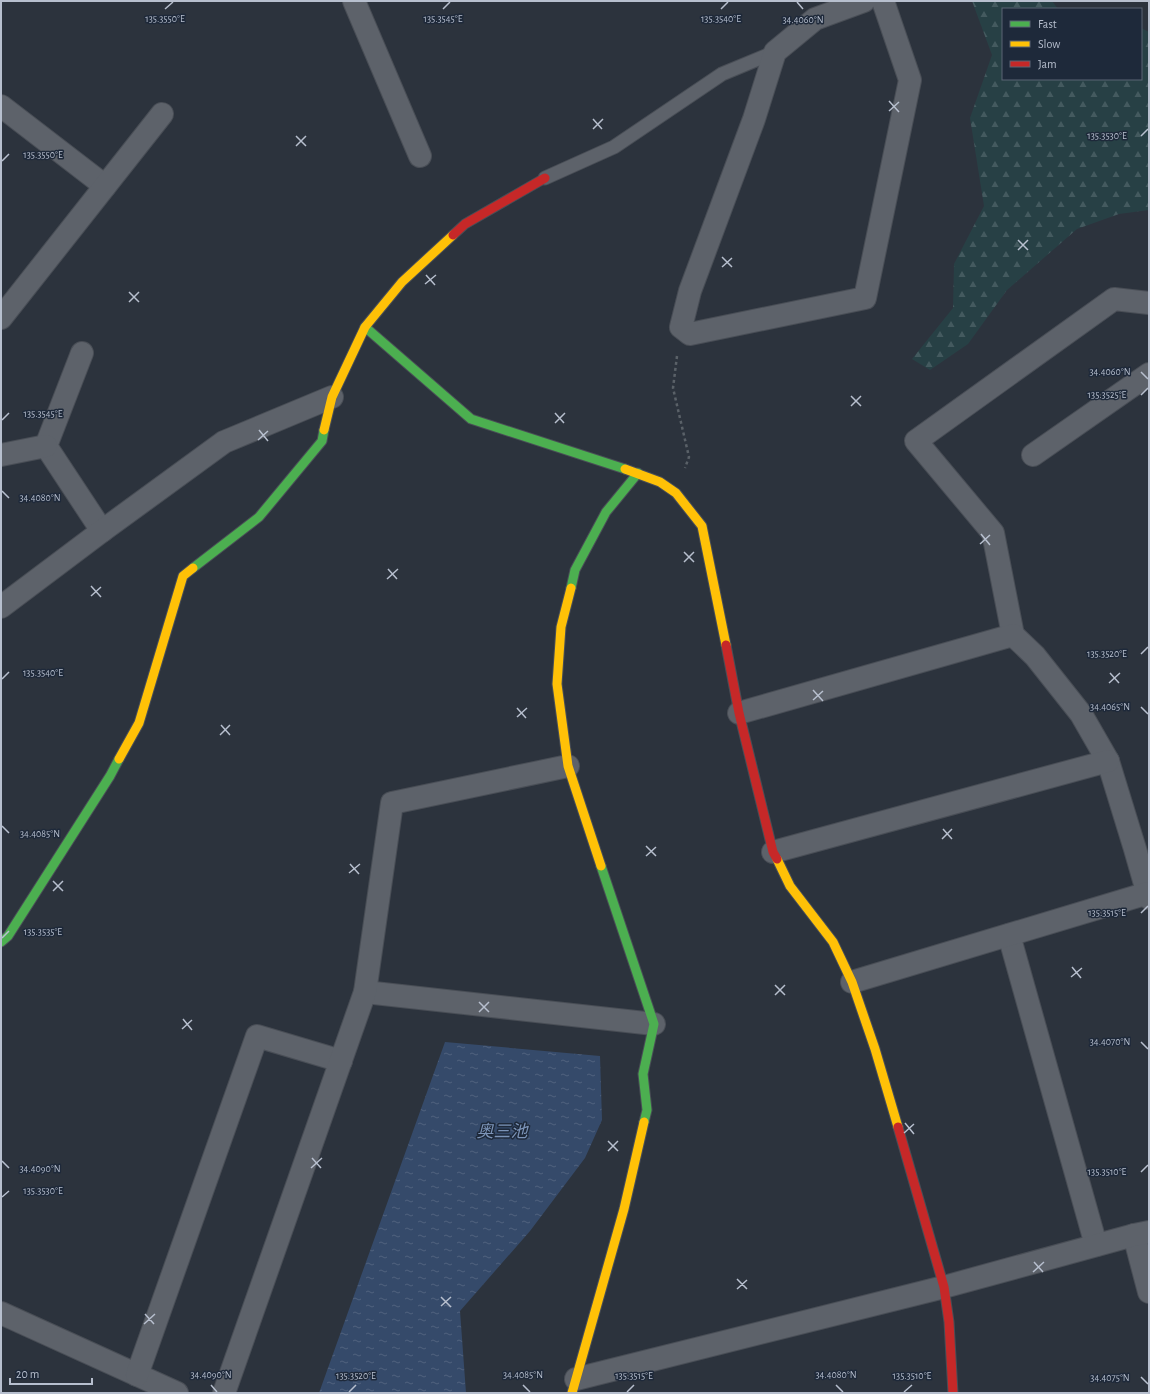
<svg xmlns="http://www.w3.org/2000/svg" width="1150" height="1394" viewBox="0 0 1150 1394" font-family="'Alegreya Sans','Noto Sans JP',sans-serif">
<defs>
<pattern id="forest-firs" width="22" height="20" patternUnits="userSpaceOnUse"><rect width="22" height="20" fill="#274045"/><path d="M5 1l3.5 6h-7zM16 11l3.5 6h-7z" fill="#445a5f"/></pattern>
<pattern id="water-ripples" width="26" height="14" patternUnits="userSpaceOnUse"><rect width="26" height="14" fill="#354a6a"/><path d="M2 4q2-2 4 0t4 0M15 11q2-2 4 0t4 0" fill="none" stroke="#50627e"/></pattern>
</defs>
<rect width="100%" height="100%" fill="#2c333d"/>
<polygon fill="url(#forest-firs)" points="972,1 1052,1 1058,9 1003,9 1003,79 1141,79 1141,28 1149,32 1149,210 1119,214 1077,229 1007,290 968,344 930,370 912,359 953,308 954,264 984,206 970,118 992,55"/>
<polygon fill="url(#water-ripples)" points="445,1042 600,1056 602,1120 585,1158 530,1231 460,1311 466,1393 319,1393"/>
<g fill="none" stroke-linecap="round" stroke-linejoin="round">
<defs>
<polyline id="lane" points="545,178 614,147 722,74 775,52"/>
<g id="street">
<polyline points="354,1 420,156"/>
<polyline points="864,1 815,19 775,52 754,119 690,291 681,327 690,334 865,298 910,80 883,1"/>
<polyline points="1,106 105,186"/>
<polyline points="1,318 162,114"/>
<polyline points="82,353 46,446 102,531"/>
<polyline points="1,455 46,446"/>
<polyline points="1033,455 1149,374"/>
<polyline points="1,607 102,531 224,442 332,397"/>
<polyline points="1013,635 993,533 916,441 1114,299 1149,303"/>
<polyline points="739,713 1013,635 1035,656 1081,714 1108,761 1135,849 1149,898"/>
<polyline points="773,852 1108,761"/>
<polyline points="1009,935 1096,1245"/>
<polyline points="852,982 1148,893"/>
<polyline points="365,992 654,1024"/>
<polyline points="1134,1235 1149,1292"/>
<polyline points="1,1313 177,1393"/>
<polyline points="137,1375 257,1036 341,1061"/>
<polyline points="576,1379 944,1287 1134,1235 1149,1232"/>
<polyline points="224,1393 365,992 392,803 568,766"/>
</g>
<g id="fast">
<polyline points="365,327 471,419 625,469"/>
<polyline points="193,568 259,517 322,441 324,430"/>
<polyline points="571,588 575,570 606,512 638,473"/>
<polyline points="601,866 654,1024 643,1074 647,1110 644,1122"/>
<polyline points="1,942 8,936 110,776 119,759"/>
</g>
<g id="slow">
<polyline points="324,430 332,397 365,327 402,282 453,235"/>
<polyline points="625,469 660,482 676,493 702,526 726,645"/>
<polyline points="571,588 561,627 557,684 568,766 601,866"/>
<polyline points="119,759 139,723 183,576 193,568"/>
<polyline points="777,859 790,886 833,942 852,982 875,1049 898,1127"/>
<polyline points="572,1393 624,1209 644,1122"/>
</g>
<g id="jam">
<polyline points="453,235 465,224 545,178"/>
<polyline points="726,645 739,713 773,852 777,859"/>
<polyline points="898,1127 944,1287 949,1322 953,1393"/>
</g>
</defs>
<use href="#lane" stroke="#494e56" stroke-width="15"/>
<use href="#street" stroke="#494e56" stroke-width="24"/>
<use href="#fast" stroke="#494e56" stroke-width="11"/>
<use href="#slow" stroke="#494e56" stroke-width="11"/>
<use href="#jam" stroke="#494e56" stroke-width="11"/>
<polyline stroke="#5a6168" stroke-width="2.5" stroke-dasharray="3 3" stroke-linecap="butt" points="677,356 673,388 689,457 685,468"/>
<use href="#lane" stroke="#5d626a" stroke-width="13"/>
<use href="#street" stroke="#5d626a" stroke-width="22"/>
<use href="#fast" stroke="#4caf50" stroke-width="9"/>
<use href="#slow" stroke="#ffc107" stroke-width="9"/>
<use href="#jam" stroke="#c62828" stroke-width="9"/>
</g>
<path fill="none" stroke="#b7bfce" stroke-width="1.5" d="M797,2l6,7M165,9l8,-7M443,9l7,-7M721,9l7,-7M889,101l10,11M889,111l10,-9M593,119l9,10M593,129l10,-10M296,136l10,10M1141,136l7,-7M296,146l10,-10M2,161l7,-7M1018,240l10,10M1018,250l10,-10M722,257l10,10M722,267l10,-9M426,275l9,10M425,284l11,-9M129,292l10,10M129,302l10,-10M1141,372l7,7M1141,395l7,-7M851,396l10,10M851,406l10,-10M555,413l9,10M2,420l7,-7M555,423l10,-10M259,430l9,11M258,440l10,-9M2,491l7,7M981,534l9,11M980,544l10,-9M684,552l10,10M684,562l10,-10M388,569l9,10M387,579l11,-10M91,586l10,11M91,596l10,-9M1141,654l7,-7M1110,673l9,10M2,679l7,-7M1109,683l11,-10M813,690l10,11M813,700l10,-9M1141,707l7,7M517,708l9,10M517,717l10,-9M221,725l9,10M220,735l10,-10M2,826l7,7M943,829l9,10M942,839l10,-10M646,846l10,10M646,856l10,-9M350,864l9,10M349,873l11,-9M53,881l10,10M53,891l10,-10M1141,913l7,-7M2,938l7,-7M1072,967l9,11M1071,977l11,-9M775,985l10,10M775,995l10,-10M479,1002l10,10M479,1012l10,-10M183,1019l9,11M182,1029l10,-9M1141,1042l7,7M905,1123l9,11M904,1133l10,-9M608,1141l10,10M608,1151l10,-10M312,1158l9,10M2,1161l7,7M311,1168l11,-10M1141,1172l7,-7M2,1197l7,-6M1034,1262l9,10M1033,1272l11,-10M737,1279l10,10M737,1289l10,-9M441,1297l10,10M441,1306l10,-9M145,1314l9,10M144,1324l11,-10M1141,1377l7,7M211,1385l6,7M523,1385l7,7M836,1385l7,7M349,1392l7,-7M627,1392l7,-7M904,1392l8,-7"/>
<g text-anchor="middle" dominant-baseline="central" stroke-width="3" stroke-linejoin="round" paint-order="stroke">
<g font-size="17" font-style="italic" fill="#7c94b8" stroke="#1e293a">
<text x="502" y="1131">奥三池</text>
</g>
</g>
<g font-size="10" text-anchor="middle" fill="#b7bfce" stroke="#1e293a" stroke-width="3" stroke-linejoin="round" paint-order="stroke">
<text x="165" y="22">135.3550°E</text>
<text x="443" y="22">135.3545°E</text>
<text x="721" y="22">135.3540°E</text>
<text x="803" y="23">34.4060°N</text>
<text x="1107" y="139">135.3530°E</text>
<text x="43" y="158">135.3550°E</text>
<text x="1110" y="375">34.4060°N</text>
<text x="1107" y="398">135.3525°E</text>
<text x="43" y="417">135.3545°E</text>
<text x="40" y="501">34.4080°N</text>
<text x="1107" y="657">135.3520°E</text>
<text x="43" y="676">135.3540°E</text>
<text x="1110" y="710">34.4065°N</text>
<text x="40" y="837">34.4085°N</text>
<text x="1107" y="916">135.3515°E</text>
<text x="43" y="935">135.3535°E</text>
<text x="1110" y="1045">34.4070°N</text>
<text x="40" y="1172">34.4090°N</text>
<text x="1107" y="1175">135.3510°E</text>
<text x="43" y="1194">135.3530°E</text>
<text x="211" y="1378">34.4090°N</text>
<text x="523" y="1378">34.4085°N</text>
<text x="836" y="1378">34.4080°N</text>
<text x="356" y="1379">135.3520°E</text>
<text x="634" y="1379">135.3515°E</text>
<text x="912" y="1379">135.3510°E</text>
<text x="1110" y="1381">34.4075°N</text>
</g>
<rect width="1150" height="1394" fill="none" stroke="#b7bfce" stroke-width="4"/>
<rect x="1002" y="8" width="140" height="72" fill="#1e293a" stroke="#5b6575"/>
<rect x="1010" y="21" width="20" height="6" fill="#4caf50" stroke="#5b6575"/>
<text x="1038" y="28" font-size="12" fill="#b7bfce">Fast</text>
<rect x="1010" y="41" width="20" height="6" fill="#ffc107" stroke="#5b6575"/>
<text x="1038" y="48" font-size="12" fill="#b7bfce">Slow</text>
<rect x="1010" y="61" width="20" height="6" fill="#c62828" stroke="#5b6575"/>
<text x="1038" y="68" font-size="12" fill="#b7bfce">Jam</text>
<path d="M10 1378v6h82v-6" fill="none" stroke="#b7bfce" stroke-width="2"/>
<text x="16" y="1378" font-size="12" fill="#b7bfce" stroke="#1e293a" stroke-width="3" paint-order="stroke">20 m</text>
</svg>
